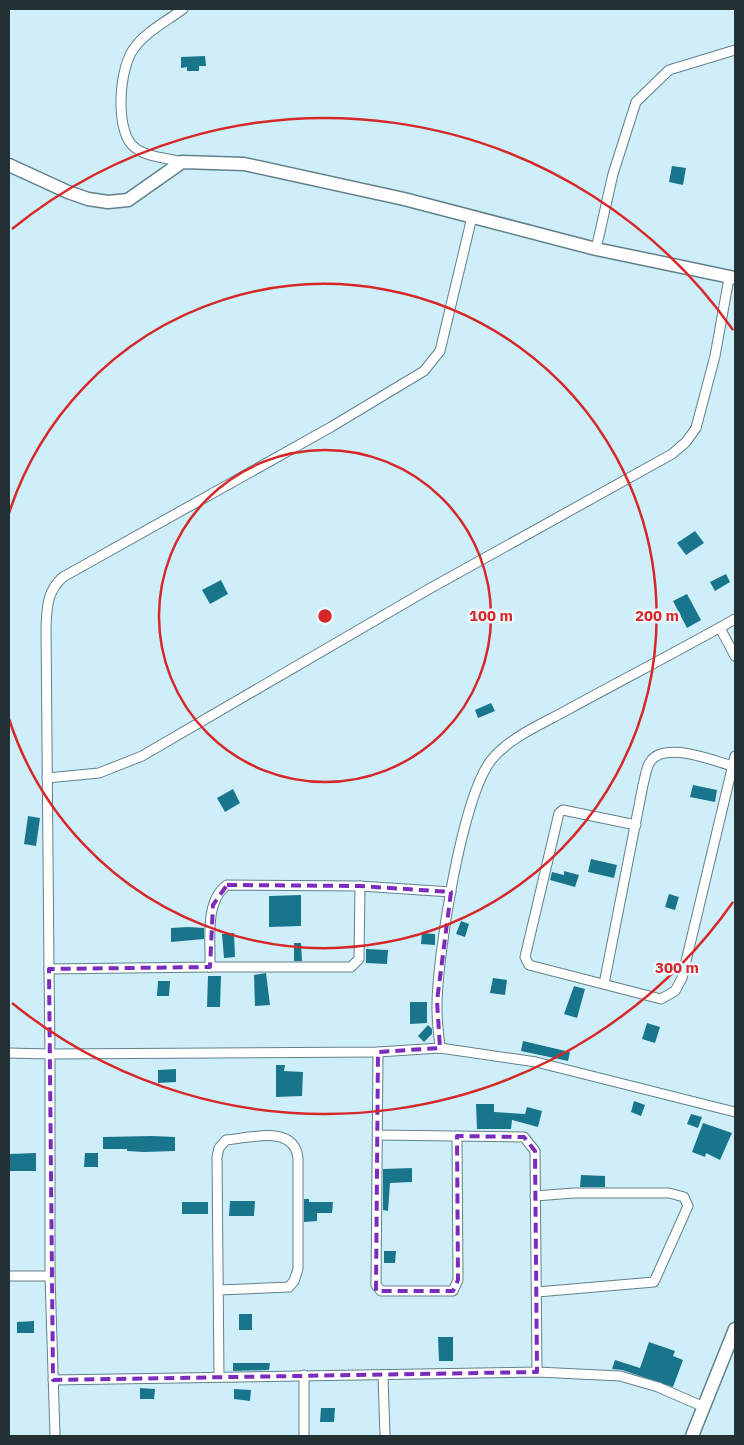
<svg xmlns="http://www.w3.org/2000/svg" width="744" height="1445" viewBox="0 0 744 1445" font-family="'IBM Plex Sans',sans-serif">
<rect width="100%" height="100%" fill="#ceeffa"/>
<g fill="#19758c">
<polygon points="205,56 206,66 199,66 199,71 187,71 187,67 181,68 181,57"/>
<polygon points="672,166 686,168 683,185 669,182"/>
<polygon points="695,531 704,543 686,555 677,543"/>
<polygon points="726,574 730,582 715,591 710,582"/>
<polygon points="221,580 228,594 210,604 202,590"/>
<polygon points="687,594 701,620 687,628 673,601"/>
<polygon points="491,703 495,711 478,718 475,710"/>
<polygon points="693,785 717,790 715,802 690,797"/>
<polygon points="233,789 240,803 225,812 217,798"/>
<polygon points="28,816 40,818 36,846 24,844"/>
<polygon points="591,859 617,865 614,878 588,872"/>
<polygon points="564,871 579,875 575,887 550,880 552,872 564,875"/>
<polygon points="669,894 679,897 675,910 665,907"/>
<polygon points="301,895 301,926 269,927 269,896"/>
<polygon points="461,921 469,924 465,937 456,934"/>
<polygon points="188,927 204,928 204,939 171,942 171,928"/>
<polygon points="234,933 235,957 224,958 222,934"/>
<polygon points="422,933 435,934 435,945 421,944"/>
<polygon points="294,943 301,943 302,961 294,961"/>
<polygon points="366,949 388,950 387,964 366,963"/>
<polygon points="266,973 270,1005 255,1006 254,975"/>
<polygon points="208,976 221,976 220,1007 207,1007"/>
<polygon points="493,978 507,980 505,995 490,993"/>
<polygon points="158,981 170,981 169,996 157,996"/>
<polygon points="574,986 585,989 577,1018 564,1014"/>
<polygon points="410,1002 427,1002 427,1023 410,1024"/>
<polygon points="647,1023 660,1027 655,1043 642,1039"/>
<polygon points="428,1025 432,1029 432,1034 424,1042 418,1036"/>
<polygon points="523,1041 570,1052 568,1061 521,1051"/>
<polygon points="276,1065 285,1065 284,1071 303,1072 302,1096 276,1097"/>
<polygon points="176,1069 176,1082 158,1083 158,1070"/>
<polygon points="634,1101 645,1105 641,1116 631,1112"/>
<polygon points="476,1104 494,1104 494,1112 525,1114 527,1107 542,1111 538,1127 512,1120 511,1129 477,1129"/>
<polygon points="691,1114 702,1117 698,1128 687,1124"/>
<polygon points="703,1123 732,1133 720,1160 706,1153 705,1157 692,1152"/>
<polygon points="152,1136 175,1137 175,1151 144,1152 127,1151 127,1149 103,1149 103,1137"/>
<polygon points="36,1153 36,1171 9,1171 9,1154"/>
<polygon points="85,1153 98,1153 98,1167 84,1167"/>
<polygon points="412,1168 412,1182 390,1183 388,1211 383,1210 383,1169"/>
<polygon points="581,1175 605,1176 605,1187 580,1187"/>
<polygon points="304,1199 309,1199 309,1202 333,1202 332,1213 317,1213 317,1221 304,1222"/>
<polygon points="230,1201 255,1201 254,1216 229,1216"/>
<rect x="182" y="1202" width="26" height="12"/>
<polygon points="384,1251 396,1251 395,1263 384,1263"/>
<rect x="239" y="1314" width="13" height="16"/>
<polygon points="34,1321 34,1333 17,1333 17,1322"/>
<polygon points="438,1337 453,1337 453,1361 439,1361"/>
<polygon points="649,1342 675,1351 673,1356 683,1360 673,1387 622,1370 612,1369 615,1360 640,1368"/>
<polygon points="233,1363 270,1363 269,1370 233,1371"/>
<polygon points="140,1388 155,1389 154,1399 140,1399"/>
<polygon points="234,1389 251,1390 250,1401 234,1399"/>
<polygon points="321,1408 335,1408 334,1422 320,1422"/>
</g>
<g fill="none" stroke-linecap="round" stroke-linejoin="round">
<defs>
<g id="street">
<path d="M182,162c-15,-4 -39,-5 -50,-17 -17,-18 -13,-79 3,-98 12,-16 32,-26 48,-38"/>
<polyline points="596,249 613,174 636,102 669,70 735,50"/>
<polyline points="720,628 735,656"/>
<polyline points="47,778 99,773 142,756 429,589 672,454 686,442 696,428 715,356 729,278"/>
<polyline points="636,825 563,810 559,813 525,957 529,965 661,999 675,991 682,978 735,756"/>
<polyline points="210,967 351,967 359,959 360,886"/>
<path d="M49,969l-3,-342c1,-20 1,-36 17,-50l268,-150 93,-56 16,-20 32,-134"/>
<path d="M604,984l39,-199c2,-7 3,-17 7,-23 14,-22 63,-1 83,4"/>
<path d="M440,1048c-1,-12 -3,-25 -3,-38 -1,-48 25,-218 56,-252 19,-22 51,-35 76,-49 55,-30 111,-59 166,-90"/>
<polyline points="378,1052 376,1285 381,1291 453,1291 458,1280 457,1136"/>
<path d="M9,1053l41,1 -1,-85 161,-2c1,-25 -6,-66 17,-82l133,1 91,6"/>
<polyline points="378,1135 524,1137 535,1151 537,1372"/>
<polyline points="535,1196 574,1193 669,1193 684,1197 688,1206 654,1282 537,1292"/>
<polyline points="9,1276 50,1276"/>
<polyline points="304,1375 304,1436"/>
<path d="M219,1376l-2,-219 2,-9 7,-8c24,-2 68,-16 72,18v111l-4,12 -5,6 -70,3"/>
<polyline points="383,1376 385,1436"/>
<polyline points="53,1380 537,1372 620,1376 658,1387 704,1407"/>
<polyline points="55,1436 50,1276 50,1054 378,1052 440,1048 536,1062 735,1112"/>
</g>
<g id="secondary">
<polyline points="9,165 68,192 88,199 108,202 128,200 182,162 244,164 404,199 596,249 735,278"/>
<polyline points="692,1436 735,1329"/>
</g>
</defs>
<use href="#street" stroke="#62808a" stroke-width="11"/>
<use href="#secondary" stroke="#62808a" stroke-width="15"/>
<use href="#street" stroke="#fff" stroke-width="9"/>
<use href="#secondary" stroke="#fff" stroke-width="12"/>
</g>
<path fill="none" stroke="#7b2cbf" stroke-width="4" stroke-dasharray="10 6" stroke-linejoin="round" d="M227,885l133,1 91,6 -14,109 3,47 -62,4 -2,239h77l5,-11 -1,-144 67,1 11,14 2,221 -484,8 -4,-411 161,-2 3,-62z"/>
<g fill="none" stroke="#d62828" stroke-width="2.5">
<circle cx="325" cy="616" r="166"/>
<path d="M9 513A332 332 0 1 1 9 719"/>
<path d="M733 902A498 498 0 0 1 12 1003M12 229A498 498 0 0 1 733 330"/>
</g>
<circle cx="325" cy="616" r="8" fill="#d62828" stroke="#ebf8fd" stroke-width="2.5"/>
<g font-size="15" text-anchor="middle" font-weight="bold" fill="#d62828" stroke="#ebf8fd" stroke-width="5" stroke-linejoin="round" paint-order="stroke">
<text x="491" y="621">100 m</text>
<text x="657" y="621">200 m</text>
<text x="677" y="973">300 m</text>
</g>
<rect width="744" height="1445" fill="none" stroke="#233034" stroke-width="20"/>
</svg>
